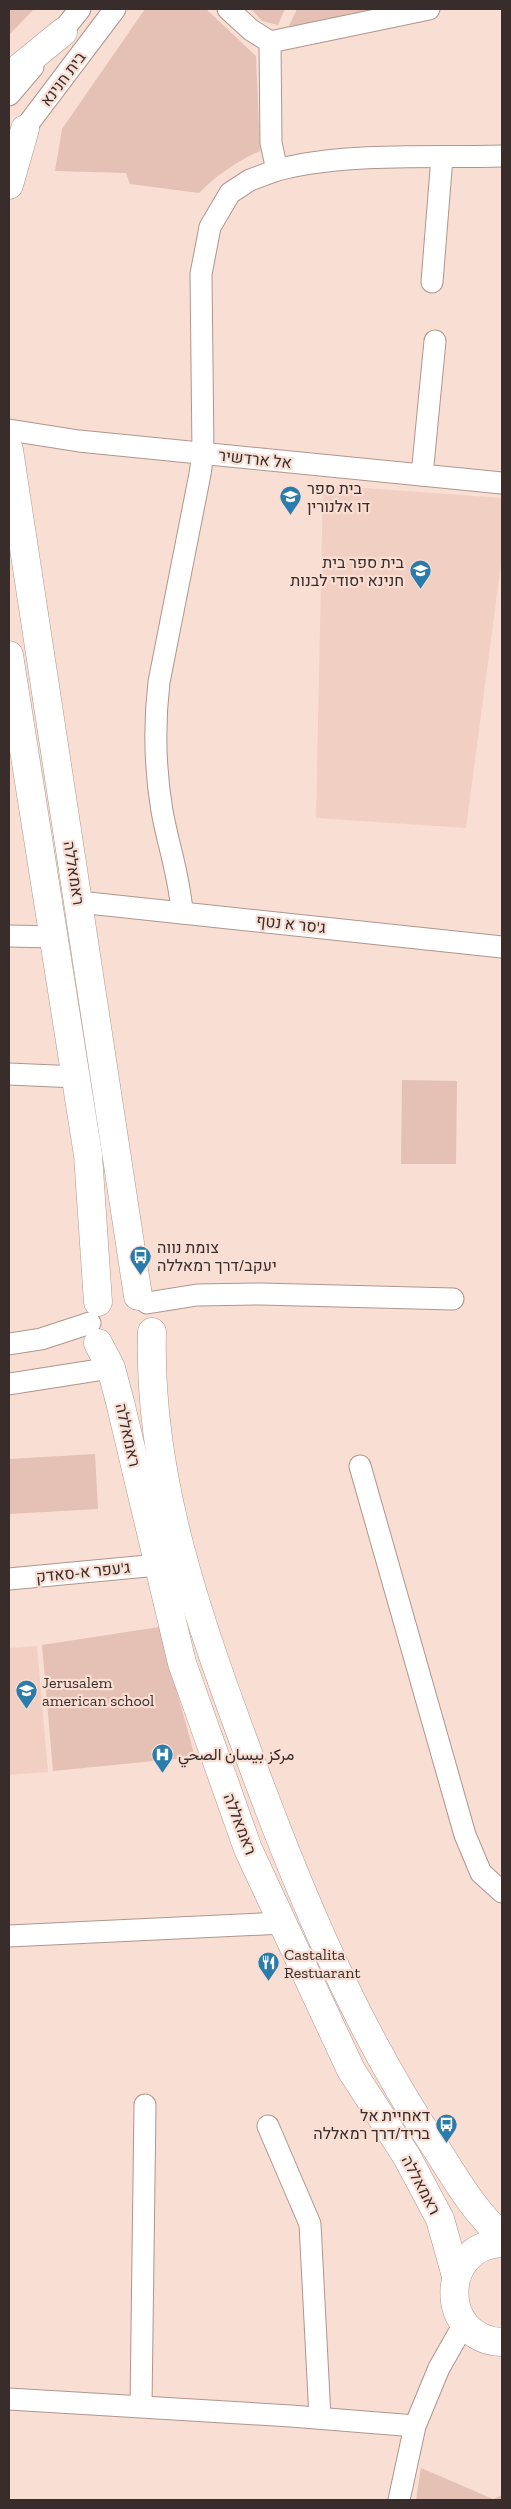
<svg xmlns="http://www.w3.org/2000/svg" width="511" height="2509" viewBox="0 0 511 2509" font-family="'Zilla Slab',Vazirmatn,Heebo,serif">
<rect width="100%" height="100%" fill="#f9ded4"/>
<g fill="#f2cfc3">
<polygon points="323,485 502,498 502,557 466,828 316,818"/>
<polygon points="37,1646 48,1772 9,1775 9,1648"/>
</g>
<g fill="#e4c1b4">
<polygon points="9,9 34,9 9,35"/>
<path d="M145,9h61l50,47 4,95c-24,11 -43,24 -61,42l-69,-9 -4,-11 -71,-2 7,-42z"/>
<polygon points="251,9 285,9 278,25 262,21"/>
<polygon points="297,9 378,9 287,30"/>
<polygon points="402,1080 457,1081 456,1164 401,1164"/>
<polygon points="95,1454 98,1509 9,1514 9,1459"/>
<polygon points="159,1627 195,1757 53,1771 42,1645"/>
<polygon points="421,2468 493,2499 502,2495 502,2500 416,2500"/>
</g>
<g fill="none" stroke-linecap="round" stroke-linejoin="round">
<defs>
<g id="minor">
<polyline points="228,9 251,30 270,42"/>
<path d="M429,9l-159,33 1,101 6,27c67,-18 155,-12 225,-14"/>
<polyline points="52,44 80,9"/>
<polyline points="9,95 33,67"/>
<polyline points="16,140 115,9"/>
<polyline points="432,282 442,157"/>
<polyline points="9,430 79,441 502,483"/>
<polyline points="422,475 435,341"/>
<polyline points="79,902 502,947"/>
<path d="M182,913c-2,-35 -14,-68 -20,-102 -7,-42 -8,-86 -3,-129l41,-208 3,-21 -2,-179 9,-47 20,-34 20,-13 27,-10"/>
<polyline points="9,936 55,937"/>
<polyline points="9,1074 77,1077"/>
<polyline points="147,1303 197,1295 261,1294 453,1299"/>
<polyline points="9,1344 41,1339 90,1323"/>
<polyline points="9,1384 111,1368"/>
<polyline points="360,1466 465,1835 481,1873 502,1892"/>
<polyline points="9,1579 158,1565"/>
<polyline points="9,1936 283,1923"/>
<polyline points="268,2126 310,2224 320,2418"/>
<polyline points="9,2399 291,2416 415,2426"/>
<polyline points="141,2406 145,2105"/>
<polyline points="399,2500 415,2426 439,2368 464,2324"/>
</g>
<g id="highway">
<polyline points="9,76 63,32"/>
<polyline points="9,185 25,129"/>
<polyline points="9,450 138,1296"/>
<polyline points="9,655 88,1155 98,1302"/>
<path d="M152,1332c-4,146 46,286 96,421 50,136 106,272 186,392 20,31 40,67 68,91"/>
<polyline points="98,1343 111,1368 120,1402 182,1663 248,1849 351,2070 407,2157 440,2219 456,2276"/>
<path d="M502,2243c-63,2 -64,97 0,99"/>
</g>
</defs>
<use href="#minor" stroke="#af968d" stroke-width="23"/>
<use href="#highway" stroke="#af968d" stroke-width="29"/>
<use href="#minor" stroke="#fff" stroke-width="21"/>
<use href="#highway" stroke="#fff" stroke-width="28"/>
</g>
<defs>
<symbol id="school-pin" viewBox="-11 -11 22 30"><path d="M0 17L-7.5 6A9.5 9.5 0 1 1 7.5 6Z" fill="#2a7cad" stroke="#f9ded4"/><path d="M0-5L7-2L0 1L-7-2ZM-4 1L0 2.5L4 1V4Q0 6-4 4Z" fill="#fff"/></symbol>
<symbol id="bus-pin" viewBox="-11 -11 22 30"><path d="M0 17L-7.5 6A9.5 9.5 0 1 1 7.5 6Z" fill="#2a7cad" stroke="#f9ded4"/><path d="M-5-6H5V4H4V6H2V4H-2V6H-4V4H-5ZM-3.5-4V0h7V-4ZM-3.5 1.2v1.5H-2V1.2ZM2 1.2v1.5H3.5V1.2Z" fill="#fff"/></symbol>
<symbol id="hospital-pin" viewBox="-11 -11 22 30"><path d="M0 17L-7.5 6A9.5 9.5 0 1 1 7.5 6Z" fill="#2a7cad" stroke="#f9ded4"/><path d="M-5-5h3v3.5h4V-5h3V5h-3V1.5h-4V5h-3Z" fill="#fff"/></symbol>
<symbol id="restaurant-pin" viewBox="-11 -11 22 30"><path d="M0 17L-7.5 6A9.5 9.5 0 1 1 7.5 6Z" fill="#2a7cad" stroke="#f9ded4"/><path d="M-5-6h1v4h1v-4h1v4h1v-4h1v5L-1.5 .5V6h-2V.5L-5-1ZM5-6V6H3V1.5H1.5Q1.5-4 5-6Z" fill="#fff"/></symbol>
</defs>
<g fill-rule="evenodd">
<use href="#school-pin" x="278" y="484" width="25" height="34"/>
<use href="#school-pin" x="408" y="558" width="25" height="34"/>
<use href="#bus-pin" x="128" y="1244" width="25" height="34"/>
<use href="#school-pin" x="14" y="1678" width="25" height="34"/>
<use href="#hospital-pin" x="150" y="1742" width="25" height="34"/>
<use href="#restaurant-pin" x="256" y="1950" width="25" height="34"/>
<use href="#bus-pin" x="434" y="2112" width="25" height="34"/>
</g>
<g text-anchor="middle" dominant-baseline="central" stroke-width="4.5" stroke-linejoin="round" paint-order="stroke">
<g font-size="16" fill="#382d2a" stroke="#f9ded4">
<text transform="translate(63 79) rotate(-53)">בית חנינא</text>
<text transform="translate(255 459) rotate(6)">אל ארדשיר</text>
<text transform="translate(74 873) rotate(81)">ראמאללה</text>
<text transform="translate(291 924) rotate(6)">ג'סר א נטף</text>
<text transform="translate(128 1435) rotate(77)">ראמאללה</text>
<text transform="translate(83 1572) rotate(-6)">ג'עפר א-סאדק</text>
<text transform="translate(240 1824) rotate(69)">ראמאללה</text>
<text transform="translate(421 2185) rotate(62)">ראמאללה</text>
</g>
<g font-size="16" fill="#382d2a" stroke="#f9ded4" text-anchor="start">
<text x="307" y="488">בית ספר<tspan x="307" dy="18">דו אלנורין</tspan></text>
<text x="404" y="562" text-anchor="end">בית ספר בית<tspan x="404" dy="18">חנינא יסודי לבנות</tspan></text>
<text x="157" y="1247">צומת נווה<tspan x="157" dy="18">יעקב/דרך רמאללה</tspan></text>
<text x="42" y="1682">Jerusalem<tspan x="42" dy="18">american school</tspan></text>
<text x="178" y="1754">مركز بيسان الصحي</text>
<text x="284" y="1954">Castalita<tspan x="284" dy="18">Restuarant</tspan></text>
<text x="430" y="2115" text-anchor="end">דאחיית אל<tspan x="430" dy="18">בריד/דרך רמאללה</tspan></text>
</g>
</g>
<rect width="511" height="2509" fill="none" stroke="#382d2a" stroke-width="20"/>
</svg>
